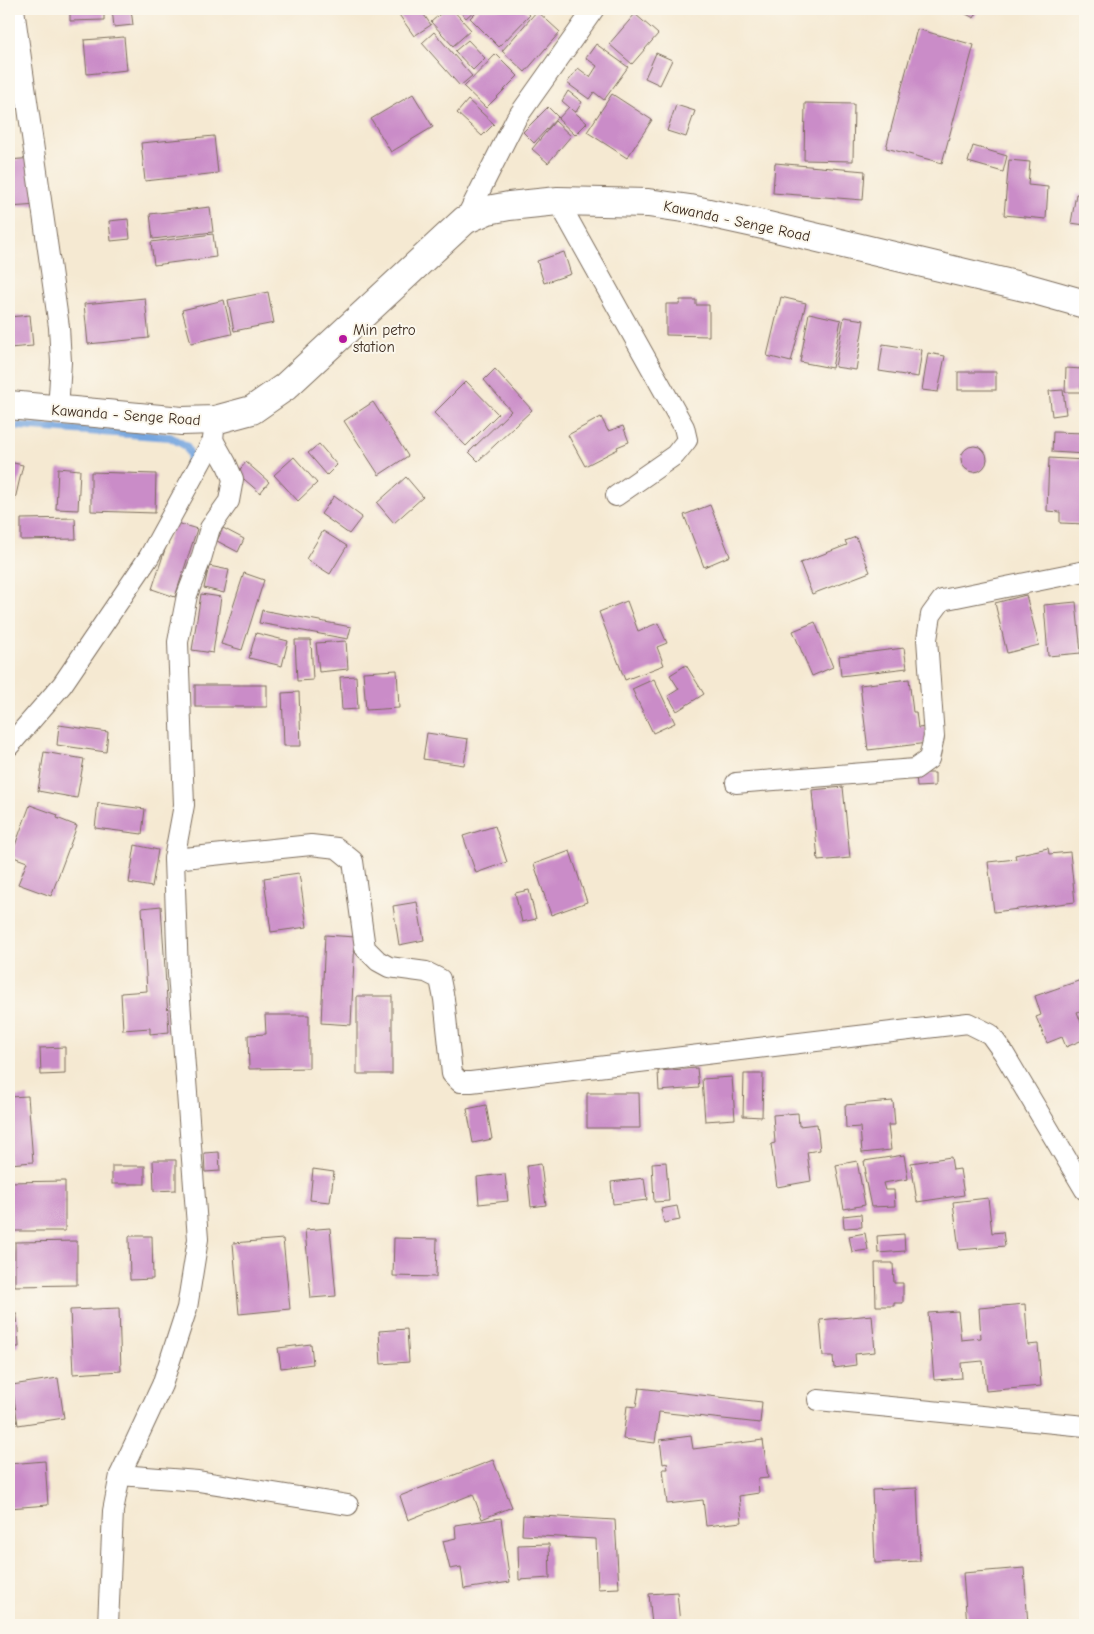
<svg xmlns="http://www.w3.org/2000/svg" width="1094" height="1634" viewBox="0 0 1094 1634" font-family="'Comic Neue',sans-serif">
<rect width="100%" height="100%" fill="#fbf7ec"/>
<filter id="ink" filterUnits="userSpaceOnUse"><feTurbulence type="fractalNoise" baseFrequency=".02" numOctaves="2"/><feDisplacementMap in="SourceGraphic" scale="10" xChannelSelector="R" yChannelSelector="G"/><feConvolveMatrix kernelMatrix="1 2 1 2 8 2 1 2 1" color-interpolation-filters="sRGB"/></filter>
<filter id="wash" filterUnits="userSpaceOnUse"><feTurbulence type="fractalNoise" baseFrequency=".0096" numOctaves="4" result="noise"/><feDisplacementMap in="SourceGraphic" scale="20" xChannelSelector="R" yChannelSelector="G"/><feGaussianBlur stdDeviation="1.12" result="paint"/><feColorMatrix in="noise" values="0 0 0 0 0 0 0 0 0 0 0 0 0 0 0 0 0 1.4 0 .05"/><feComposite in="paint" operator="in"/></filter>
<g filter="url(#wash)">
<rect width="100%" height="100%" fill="#f5e9d2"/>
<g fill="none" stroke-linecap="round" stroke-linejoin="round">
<polyline stroke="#75a5df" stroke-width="8" points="20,426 170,437 186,446 191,457 186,472"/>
</g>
<g id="blocks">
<g fill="#ca8cc8">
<polygon points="70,9 104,9 104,20 70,21"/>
<polygon points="112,9 131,9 133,25 114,27"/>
<polygon points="395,9 420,9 431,25 414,36"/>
<polygon points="446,9 452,9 471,30 453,46 431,22"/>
<polygon points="458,9 476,9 466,18"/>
<polygon points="479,9 524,9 530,15 499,47 470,18"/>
<polygon points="956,9 979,9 974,18"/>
<polygon points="537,11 560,32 525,72 502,51"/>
<polygon points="635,14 658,34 632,64 609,44"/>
<polygon points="917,29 974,45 942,163 886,148"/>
<polygon points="434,32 472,76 460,86 422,43"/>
<polygon points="124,37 127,70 87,74 84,40"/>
<polygon points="468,40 485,58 473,70 455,51"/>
<polygon points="596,44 628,67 604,100 594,92 589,99 567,83 578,68 590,77 597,66 586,58"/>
<polygon points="656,53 672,60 660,85 645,78"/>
<polygon points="496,54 518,76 486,108 464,87"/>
<polygon points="568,91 582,102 576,112 571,109 587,123 575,135 558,119 569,107 562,101"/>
<polygon points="413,94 433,127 391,152 371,119"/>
<polygon points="612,94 652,120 627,158 587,132"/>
<polygon points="468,100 494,124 482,136 457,113"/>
<polygon points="805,103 854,104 853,161 804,160"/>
<polygon points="676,105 695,111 686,137 667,131"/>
<polygon points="548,107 558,117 534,143 523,132"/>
<polygon points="555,121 571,136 548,163 532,149"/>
<polygon points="214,136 218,173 145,181 141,143"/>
<polygon points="973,146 1007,156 1003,172 968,162"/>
<polygon points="33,158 38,205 9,207 9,160"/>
<polygon points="1009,160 1030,162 1028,185 1048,187 1046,219 1004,215"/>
<polygon points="775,163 865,171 863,200 773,193"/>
<polygon points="1076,194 1085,195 1085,225 1071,223"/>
<polygon points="210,207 213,232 153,239 150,214"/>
<polygon points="128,219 130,239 111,241 109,221"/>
<polygon points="213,234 216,257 154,265 151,242"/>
<polygon points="564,252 571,274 544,283 537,261"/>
<polygon points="268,292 274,323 234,331 228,300"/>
<polygon points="781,297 806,303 791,362 767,356"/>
<polygon points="145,298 149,338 88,344 84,304"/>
<polygon points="224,300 232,334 191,343 182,310"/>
<polygon points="680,300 696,300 696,305 709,305 709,336 666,335 666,304 680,304"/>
<polygon points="809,313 841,320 832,368 800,362"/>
<polygon points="30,315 33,346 9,348 9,317"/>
<polygon points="844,317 864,320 856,370 835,367"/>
<polygon points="883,344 922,350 918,377 879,371"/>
<polygon points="928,353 945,356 938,392 922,390"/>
<polygon points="1066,368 1082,369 1081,392 1065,392"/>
<polygon points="495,369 532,410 478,461 469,452 511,411 484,380"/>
<rect x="958" y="372" width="38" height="18"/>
<polygon points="466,381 498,414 466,446 434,413"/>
<polygon points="1063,390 1066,414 1052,416 1049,391"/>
<polygon points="373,402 408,456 379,475 344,421"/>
<polygon points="601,417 608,431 623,426 629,442 617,447 618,449 585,466 568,435"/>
<polygon points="1053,432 1085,433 1085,454 1052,452"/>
<polygon points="319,444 337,465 327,475 308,453"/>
<circle cx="974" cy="459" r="13"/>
<polygon points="294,457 317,483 298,501 274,475"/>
<polygon points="1049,458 1085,460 1085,524 1060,523 1060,512 1047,511"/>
<polygon points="9,462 23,465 13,508 9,507"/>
<polygon points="246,462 269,482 260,493 237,473"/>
<polygon points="58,468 80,470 78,510 56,509"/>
<polygon points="91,472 156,474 155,513 91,511"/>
<polygon points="406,477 423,497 394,523 377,503"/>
<polygon points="334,496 362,517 349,534 321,514"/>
<polygon points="710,505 730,556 704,567 684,515"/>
<polygon points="75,518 76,539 21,540 21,519"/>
<polygon points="174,522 197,529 175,597 152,589"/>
<polygon points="223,528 244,539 238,552 217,541"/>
<polygon points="323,531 347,546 330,574 306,559"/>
<polygon points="856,537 870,572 812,594 800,563 847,545 845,541"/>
<polygon points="209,566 229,570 224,593 204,588"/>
<polygon points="244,573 264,580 242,650 221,644"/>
<polygon points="201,594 221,597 213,653 192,650"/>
<polygon points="1026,595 1039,645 1007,653 995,603"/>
<polygon points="627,601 638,631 658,623 667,643 657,647 664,665 625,680 599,612"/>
<polygon points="1076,602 1081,653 1048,656 1044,605"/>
<polygon points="262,610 351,627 348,639 259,623"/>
<polygon points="815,622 833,667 812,676 793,631"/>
<polygon points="256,633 288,641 282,666 249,658"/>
<polygon points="1082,638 1085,638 1085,657 1084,658"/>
<polygon points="295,640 311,640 313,680 297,681"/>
<polygon points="346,641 348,669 319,672 316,643"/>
<polygon points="904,648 907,668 841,676 839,656"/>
<polygon points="686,665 704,694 677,711 668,696 679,689 670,675"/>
<polygon points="397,670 399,708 366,710 363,672"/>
<polygon points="356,676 358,709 342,710 340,677"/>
<polygon points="654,679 675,723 653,733 632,689"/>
<polygon points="909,679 913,712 916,712 918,728 926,727 928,743 868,750 860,685"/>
<rect x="195" y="685" width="72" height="22"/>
<polygon points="299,692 301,746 284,746 282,693"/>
<polygon points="59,725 108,732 106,752 57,745"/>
<polygon points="427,733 468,739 464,765 423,759"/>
<polygon points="44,752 84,759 77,798 38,791"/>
<polygon points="916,773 935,773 935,786 917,787"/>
<polygon points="843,787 850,858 818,861 812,790"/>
<polygon points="98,803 145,809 142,834 95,828"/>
<polygon points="30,805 58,815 57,818 77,826 51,896 18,884 27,862 11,856"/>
<polygon points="495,826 507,862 476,873 463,836"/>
<polygon points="135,845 158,850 152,887 129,883"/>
<polygon points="1048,848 1049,854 1070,852 1075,902 994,912 988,862 1016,859 1015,855"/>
<polygon points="570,851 587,902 551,915 534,864"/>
<polygon points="299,873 307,927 271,932 264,878"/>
<polygon points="529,890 536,919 522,922 515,893"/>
<polygon points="417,902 424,940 399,945 393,906"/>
<polygon points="161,906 169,1032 150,1034 150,1028 123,1030 121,993 147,991 142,908"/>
<polygon points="325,935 355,937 351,1025 321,1023"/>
<polygon points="1084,979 1085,1009 1077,1012 1085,1033 1085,1039 1066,1047 1062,1037 1047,1043 1036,1017 1041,1015 1035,996"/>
<rect x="357" y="996" width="35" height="78"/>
<polygon points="265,1015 309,1015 309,1068 249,1069 248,1035 266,1034"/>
<polygon points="65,1047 65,1074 41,1075 40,1048"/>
<polygon points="9,1048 10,1048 12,1092 9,1092"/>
<polygon points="697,1068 699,1088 659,1091 658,1071"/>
<polygon points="744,1074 763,1074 762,1117 743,1116"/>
<polygon points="732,1077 735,1119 705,1121 702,1079"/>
<polygon points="587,1093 639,1093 640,1128 587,1128"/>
<polygon points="28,1096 33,1162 9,1164 9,1097"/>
<polygon points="893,1101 895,1125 888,1125 891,1150 862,1153 860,1127 846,1128 845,1105"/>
<polygon points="486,1105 492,1139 473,1143 467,1109"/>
<polygon points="798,1113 799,1126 817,1124 820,1150 807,1152 811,1181 777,1187 771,1144 775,1143 773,1115"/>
<polygon points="219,1152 220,1171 205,1172 204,1153"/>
<polygon points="904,1155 908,1179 883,1183 885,1190 894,1190 895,1206 871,1207 864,1173 866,1173 864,1161"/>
<polygon points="951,1157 953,1170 960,1169 964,1195 917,1202 911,1163"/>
<polygon points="153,1160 176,1160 176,1190 154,1191"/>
<polygon points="857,1161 865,1205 844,1209 836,1165"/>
<polygon points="666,1162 669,1201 654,1202 652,1163"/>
<polygon points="541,1164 546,1205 531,1207 527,1166"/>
<rect x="112" y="1166" width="33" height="18"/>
<polygon points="313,1169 334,1172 330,1202 310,1200"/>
<polygon points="505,1174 508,1201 479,1204 477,1177"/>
<polygon points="644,1178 647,1200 613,1204 611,1182"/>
<polygon points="65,1181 65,1231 9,1231 9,1182"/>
<polygon points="988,1198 992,1233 1003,1232 1005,1246 959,1250 953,1202"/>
<polygon points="677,1206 680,1220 664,1223 661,1209"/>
<polygon points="861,1214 862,1227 844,1228 843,1216"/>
<polygon points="330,1228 336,1296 311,1298 305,1230"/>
<polygon points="865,1233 868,1250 852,1252 849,1236"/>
<polygon points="904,1234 905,1251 878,1253 877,1236"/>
<polygon points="129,1236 152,1236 153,1279 130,1280"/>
<polygon points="394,1238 437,1239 436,1277 393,1276"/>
<polygon points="283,1239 290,1309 239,1314 233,1243"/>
<polygon points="77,1241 77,1285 15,1286 15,1242"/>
<polygon points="875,1263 893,1263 894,1283 903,1283 903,1303 894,1303 894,1306 876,1306"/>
<polygon points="1025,1304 1028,1345 1038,1344 1041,1386 986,1391 983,1361 961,1363 962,1378 934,1380 928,1313 958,1311 961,1340 981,1338 979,1308"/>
<polygon points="119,1308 121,1371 73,1374 70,1310"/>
<polygon points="17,1314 19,1347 9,1347 9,1315"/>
<polygon points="872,1315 875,1352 855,1354 856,1365 834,1368 833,1356 823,1356 820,1320"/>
<polygon points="407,1329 409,1362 381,1364 379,1331"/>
<polygon points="311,1344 313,1364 281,1368 278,1348"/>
<polygon points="58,1378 64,1418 18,1425 12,1385"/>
<polygon points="639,1388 762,1402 760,1423 659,1412 655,1443 623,1439 627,1406 636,1407"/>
<polygon points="691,1436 693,1449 763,1440 768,1478 758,1479 759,1493 739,1496 742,1522 706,1526 703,1500 667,1504 663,1469 668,1469 667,1463 663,1464 660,1440"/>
<polygon points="493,1460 512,1507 482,1519 473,1494 408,1520 400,1496"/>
<polygon points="45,1461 48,1505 9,1508 9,1464"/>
<polygon points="917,1488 920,1561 875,1563 872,1490"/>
<polygon points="523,1515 615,1520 619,1588 598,1589 596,1539 522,1535"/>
<polygon points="501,1518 510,1582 464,1589 461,1567 450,1569 443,1541 456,1538 455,1525"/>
<polygon points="549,1544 550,1578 519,1580 518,1545"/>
<polygon points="1024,1568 1028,1625 967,1625 963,1573"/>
<polygon points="677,1592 680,1624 652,1625 649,1594"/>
</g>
</g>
</g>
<g filter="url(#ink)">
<use href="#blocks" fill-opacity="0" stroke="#7c6d5d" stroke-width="1"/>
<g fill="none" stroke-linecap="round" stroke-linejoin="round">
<defs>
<g id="street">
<polyline points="14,9 59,327 61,362 58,411"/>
<polyline points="558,201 684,427 687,440 675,455 616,496"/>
<polyline points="465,220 516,119 594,9"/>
<polyline points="9,746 62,685 149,557 213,440 214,429"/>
<polyline points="736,783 915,769 929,759 934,737 927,639 931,615 942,600 1085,571"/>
<polyline points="174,859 311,845 337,848 353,861 365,948 378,961 389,967 426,972 440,979 444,999 452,1074 460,1082 471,1082 968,1023 990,1034 1003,1052 1085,1190"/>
<polyline points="818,1400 1085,1426"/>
<polyline points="120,1475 198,1481 348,1505"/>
<polyline points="108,1625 113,1511 120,1475 162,1385 187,1308 198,1239 178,974 174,859 184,805 178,642 187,595 201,559 210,528 229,501 233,479 226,463 213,440"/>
</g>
<polyline id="secondary" points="9,405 182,421 215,420 252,410 285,387 465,220 488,210 509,206 558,201 648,203 690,209 768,226 1028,288 1085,304"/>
</defs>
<use href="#street" stroke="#7c6d5d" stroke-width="22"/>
<use href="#secondary" stroke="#7c6d5d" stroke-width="30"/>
<use href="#street" stroke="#fff" stroke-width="20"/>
<use href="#secondary" stroke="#fff" stroke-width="28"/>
</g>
</g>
<circle fill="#b5179e" stroke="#fbf7ec" stroke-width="2" cx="343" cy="339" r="5"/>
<g text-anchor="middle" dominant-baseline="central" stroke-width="4" stroke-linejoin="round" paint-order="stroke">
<g font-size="15" fill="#3b2a1e" stroke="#fbf7ec">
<text transform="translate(737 221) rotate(12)">Kawanda - Senge Road</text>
<text transform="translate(126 415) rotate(4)">Kawanda - Senge Road</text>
</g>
<g font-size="15" fill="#3b2a1e" stroke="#fbf7ec" text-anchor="start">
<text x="353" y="330">Min petro<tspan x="353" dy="17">station</tspan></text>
</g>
</g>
<rect width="1094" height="1634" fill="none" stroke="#fbf7ec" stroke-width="30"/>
</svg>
